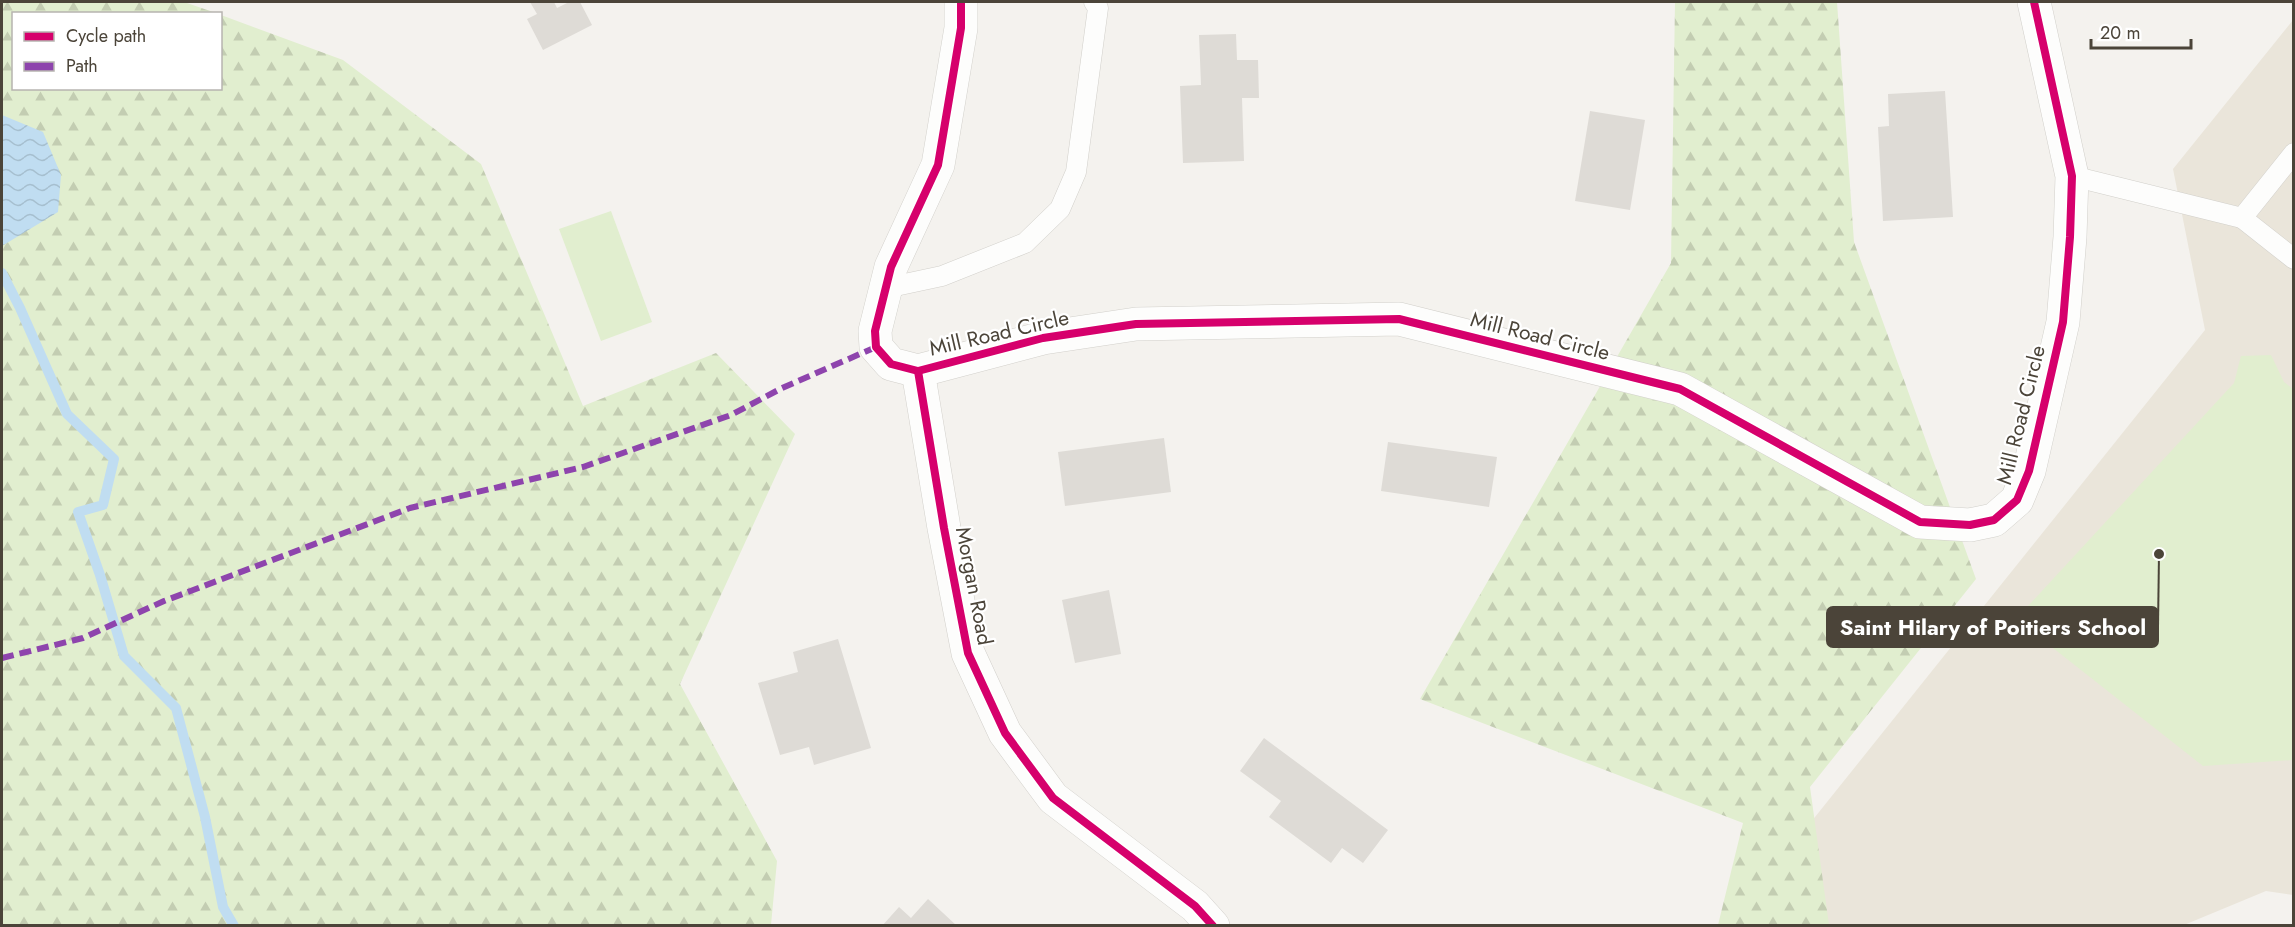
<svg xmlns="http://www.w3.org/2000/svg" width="2295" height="927" viewBox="0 0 2295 927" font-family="Jost,sans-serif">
<defs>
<pattern id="forest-firs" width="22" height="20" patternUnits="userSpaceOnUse" patternTransform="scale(1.5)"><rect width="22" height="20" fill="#e1eecf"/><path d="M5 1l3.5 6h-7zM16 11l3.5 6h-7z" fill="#c3cdb2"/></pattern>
<pattern id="water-waves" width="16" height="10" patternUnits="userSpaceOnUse" patternTransform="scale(1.5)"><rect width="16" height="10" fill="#c0ddf1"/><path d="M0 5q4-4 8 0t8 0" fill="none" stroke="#a6bfcf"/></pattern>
</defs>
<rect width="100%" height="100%" fill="#f4f2ee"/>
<polygon fill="#eae5da" points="2293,20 2293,895 2266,891 2184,925 1783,926 1787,852 2205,330 2173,169"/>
<g fill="url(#forest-firs)">
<polygon points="2,2 184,2 216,13 14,14 14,88 220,88 221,15 343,60 481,164 583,406 716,353 795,434 680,684 777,861 771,925 2,926"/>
<polygon points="1675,2 1837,2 1854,242 1976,579 1810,787 1829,925 1718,925 1743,823 1420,699 1671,263"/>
</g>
<g fill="#e1eecf">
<polygon points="611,211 652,322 601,341 559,229"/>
<polygon points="2271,355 2284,382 2293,389 2293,760 2203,766 2016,619 2234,383 2241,356"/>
</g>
<polygon fill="url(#water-waves)" points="2,115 43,132 61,175 58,212 2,246"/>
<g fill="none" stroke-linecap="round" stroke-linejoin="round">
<polyline stroke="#c0ddf1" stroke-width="10" points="2,273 20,308 67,414 114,459 103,505 78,512 100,575 124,656 176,708 205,817 223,907 234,926"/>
</g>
<g fill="#dedbd6">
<polygon points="530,2 554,2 557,8 569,2 580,2 592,25 543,50 527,19 537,14"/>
<polygon points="1236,34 1237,60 1258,60 1259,98 1242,98 1244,161 1183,163 1180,86 1201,85 1199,35"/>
<polygon points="1945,91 1953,217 1883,221 1878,127 1889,126 1888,94"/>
<polygon points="1590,111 1645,120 1630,210 1575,201"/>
<polygon points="1164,438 1171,492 1065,506 1058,452"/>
<polygon points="1388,442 1497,457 1489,507 1381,491"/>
<polygon points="1109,590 1121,654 1075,663 1062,600"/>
<polygon points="838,639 871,748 814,765 809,747 780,755 758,683 798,672 793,652"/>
<polygon points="1264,738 1388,830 1363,863 1342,848 1331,863 1269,817 1281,801 1240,771"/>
<polygon points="928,899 957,926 882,926 899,907 911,918"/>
</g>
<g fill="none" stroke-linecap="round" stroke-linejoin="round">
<defs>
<g id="service">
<polyline points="2072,176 2242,218 2294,153"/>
<polyline points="2242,218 2294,259"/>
<polyline points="886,288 942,276 1025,243 1060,209 1076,172 1098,8 1094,2"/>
</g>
<g id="minor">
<polyline points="961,2 961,28 938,165 891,267 875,331 876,347 891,364 918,371 1043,338 1136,324 1399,319 1680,389 1920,522 1970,525 1994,520 2017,500 2029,471 2063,322 2070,237 2072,176 2034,2"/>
<polyline points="918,371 944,528 968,653 1005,733 1053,798 1195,906 1213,926"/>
</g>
</defs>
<use href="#service" stroke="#d2d0cb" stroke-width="21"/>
<use href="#minor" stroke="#d2d0cb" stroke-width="34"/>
<use href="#service" stroke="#fdfdfc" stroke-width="20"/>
<use href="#minor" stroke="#fdfdfc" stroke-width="33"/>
<polyline stroke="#8e44ad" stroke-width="6" stroke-dasharray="12 6" stroke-linecap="butt" points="2,658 83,638 164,601 410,508 583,467 731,415 782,388 876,347"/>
<defs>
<g id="cycleway">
<polyline points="961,2 961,28 938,165 891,267 875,331 876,347 891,364 918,371 1043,338 1136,324 1399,319 1680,389 1920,522 1970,525 1994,520 2017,500 2029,471 2063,322 2070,237 2072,176 2034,2"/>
<polyline points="918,371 944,528 968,653 1005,733 1053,798 1195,906 1213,926"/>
</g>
</defs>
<use href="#cycleway" stroke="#fff" stroke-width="11"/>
<use href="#cycleway" stroke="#d6006c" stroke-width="8"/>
</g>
<g text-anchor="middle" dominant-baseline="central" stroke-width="4.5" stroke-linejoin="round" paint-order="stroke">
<g font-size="21" fill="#4b4439" stroke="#fff">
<text transform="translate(999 333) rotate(-13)">Mill Road Circle</text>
<text transform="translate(1540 336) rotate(14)">Mill Road Circle</text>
<text transform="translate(2021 415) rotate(-76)">Mill Road Circle</text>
<text transform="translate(974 586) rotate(79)">Morgan Road</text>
</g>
</g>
<path fill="none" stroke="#4b4439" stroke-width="2" d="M2159 554L2158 627"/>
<circle fill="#4b4439" stroke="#fff" stroke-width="2" cx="2159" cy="554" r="6"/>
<rect fill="#4b4439" stroke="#4b4439" stroke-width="2" x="1827" y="607" width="331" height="40" rx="6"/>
<g font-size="22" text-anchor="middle" font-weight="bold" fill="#fff">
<text x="1993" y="635">Saint Hilary of Poitiers School</text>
</g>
<rect width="2295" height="927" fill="none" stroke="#4b4439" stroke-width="6"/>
<rect x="12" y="12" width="210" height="78" fill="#ffffff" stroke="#b7b4b0" stroke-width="1.5"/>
<rect x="24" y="32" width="30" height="9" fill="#d6006c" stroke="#b7b4b0" stroke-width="1.5"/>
<text x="66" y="42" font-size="18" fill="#4b4439">Cycle path</text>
<rect x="24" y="62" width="30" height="9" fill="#8e44ad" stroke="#b7b4b0" stroke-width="1.5"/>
<text x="66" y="72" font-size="18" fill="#4b4439">Path</text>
<path d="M2091 39v9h100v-9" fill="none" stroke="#4b4439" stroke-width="3"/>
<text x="2100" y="39" font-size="18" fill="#4b4439" stroke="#ffffff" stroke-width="4.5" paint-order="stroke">20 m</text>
</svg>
